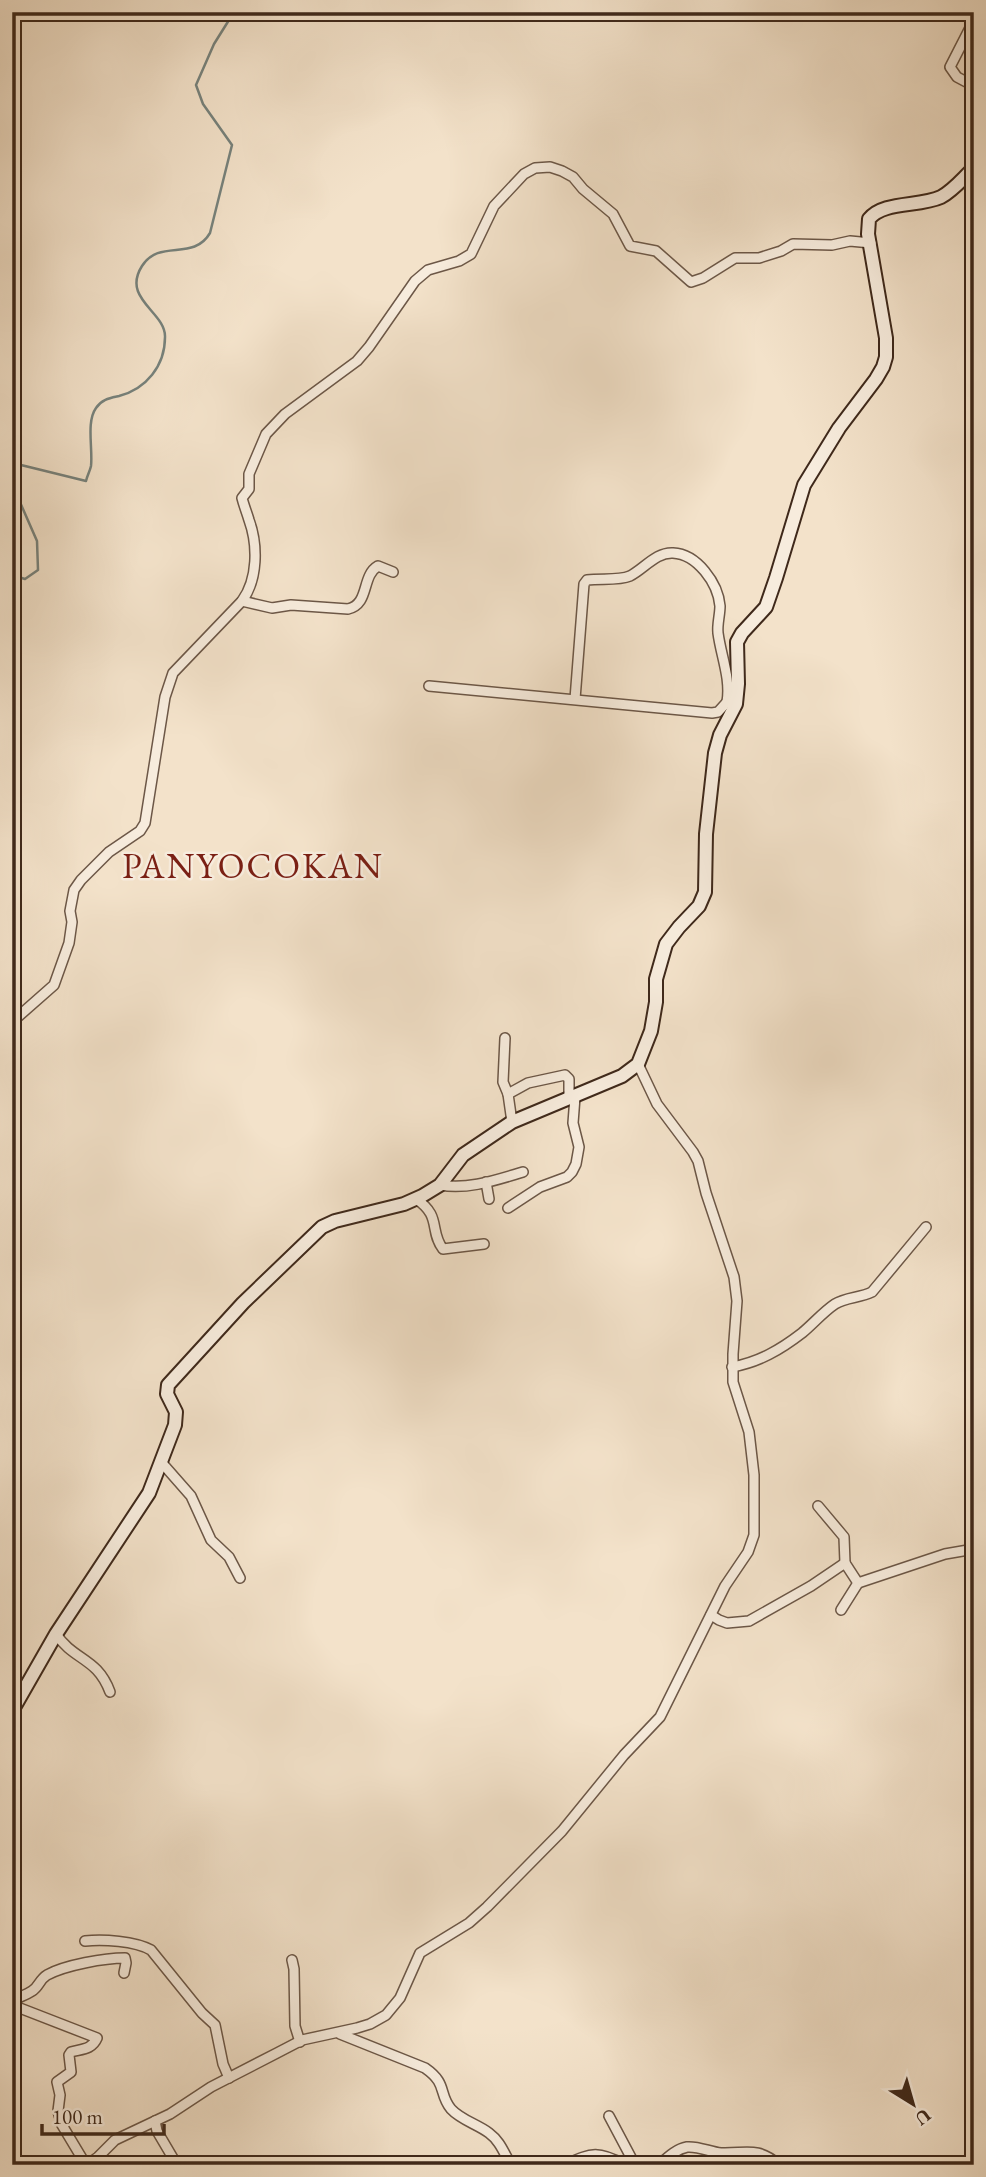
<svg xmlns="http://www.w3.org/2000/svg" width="986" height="2177" viewBox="0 0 986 2177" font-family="'EB Garamond',serif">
<rect width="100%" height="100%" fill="#f3e2ca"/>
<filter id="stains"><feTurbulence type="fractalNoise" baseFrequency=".00286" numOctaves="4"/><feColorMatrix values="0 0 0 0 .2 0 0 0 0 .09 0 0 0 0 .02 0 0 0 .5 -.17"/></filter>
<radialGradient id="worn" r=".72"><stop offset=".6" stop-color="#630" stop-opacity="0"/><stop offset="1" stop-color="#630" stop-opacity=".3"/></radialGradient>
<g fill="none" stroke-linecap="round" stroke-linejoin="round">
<g stroke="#77827c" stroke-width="2.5">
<path d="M12,467l9,-2 65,16c1,-5 4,-10 5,-15 2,-17 -5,-44 5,-58 6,-9 14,-10 23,-12 27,-7 46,-30 46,-59 1,-25 -44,-38 -23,-71 18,-28 51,-4 68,-33l22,-88 -29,-41 -7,-19 18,-41 20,-32"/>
<polyline points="12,484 37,541 38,570 25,579 12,575"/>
</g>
<defs>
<g id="street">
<polyline points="974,20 950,67 957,77 974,86"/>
<path d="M242,601l30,7 19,-3 57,4c22,-5 13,-33 30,-43l15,6"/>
<polyline points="429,686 712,713 718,712 727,702"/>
<path d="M575,699l9,-115 3,-4c14,-2 31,1 43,-4 14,-7 26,-24 43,-23 24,1 45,30 47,53 0,9 -3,18 -2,27 3,23 13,46 9,69l9,2"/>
<path d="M12,1022l42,-37 15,-42 3,-21 -2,-11 4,-21 7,-10 28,-28 31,-21 5,-8 20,-126 8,-24 69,-72c16,-22 16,-56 7,-81 -2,-7 -5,-14 -7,-22l7,-9v-15l17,-40 19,-20 72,-53 12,-14 46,-66 13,-11 31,-9 12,-7 23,-48 30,-32 11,-6 15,-1 12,4 11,6 10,12 30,25 17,32 26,5 35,31 12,-4 32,-20h24l22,-7 12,-7 39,1 18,-4 21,2"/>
<polyline points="505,1038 503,1082 508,1094"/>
<polyline points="512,1122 508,1094 528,1083 565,1075 569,1079 569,1099"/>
<polyline points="486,1182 489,1199"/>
<path d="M440,1185c28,5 56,-5 83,-13"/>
<path d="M416,1199c26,17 13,32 27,50l41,-5"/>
<polyline points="508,1208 540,1187 567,1177 572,1172 576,1164 579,1147 573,1123 575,1097"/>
<path d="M732,1367c27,-5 48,-17 70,-34 11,-9 21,-21 33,-29 11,-7 25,-6 37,-12l54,-65"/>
<polyline points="162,1463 191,1496 211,1540 229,1557 240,1578"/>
<polyline points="818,1506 844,1537 845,1563"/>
<polyline points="841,1610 858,1583"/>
<polyline points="711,1615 719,1620 727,1623 749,1621 811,1586 845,1563 858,1583 945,1554 974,1549"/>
<path d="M56,1634c18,27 41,23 54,58"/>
<path d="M85,1941c18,-2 50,0 66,9l51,63 13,12 8,39 6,14"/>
<polyline points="292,1960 294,1969 295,2026 300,2042"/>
<path d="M12,2001c7,-4 14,-6 20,-10 7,-4 7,-11 15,-16 18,-10 58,-17 78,-17l1,5 -2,10"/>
<path d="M12,2005l85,33c-5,12 -16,11 -26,14l-2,3 2,17 -14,10 3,13 -2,16 4,14 24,40"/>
<path d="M340,2034l85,34c23,16 13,25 26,41 10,11 26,15 38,24 11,8 15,20 22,32"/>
<polyline points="609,2116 635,2165"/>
<polyline points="155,2121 157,2131 177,2165"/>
<polyline points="87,2165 98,2157 115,2140 170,2114 211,2087 277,2053 302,2040 357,2028 370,2024 386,2015 400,1998 420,1953 469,1923 487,1907 562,1831 624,1755 660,1717 725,1586 748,1552 754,1535 754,1475 749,1432 733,1382 733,1354 737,1301 734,1277 706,1193 698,1161 693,1152 657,1104 638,1064"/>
<path d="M564,2165c28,-12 33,-15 61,0"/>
<path d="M659,2165c8,-7 17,-16 28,-18 12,-1 23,5 34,6 25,1 36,-7 58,12"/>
</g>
<path id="secondary" d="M12,1711l44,-77 93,-141 26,-68 1,-13 -9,-18 1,-9 75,-82 79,-76 13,-6 69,-17 18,-8 18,-11 23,-30 49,-33 110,-46 16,-12 13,-33 5,-29v-23l10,-35 13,-17 20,-21 6,-14 1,-58 9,-81 5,-18 16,-31 2,-20 -1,-42 5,-9 24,-26 10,-29 28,-93 35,-57 37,-49 7,-12 3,-10v-19l-18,-104 1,-15c14,-18 50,-12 72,-22 13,-7 22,-19 33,-29"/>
</defs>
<use href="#street" stroke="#6c5747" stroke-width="12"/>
<use href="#secondary" stroke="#3f291b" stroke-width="16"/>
<use href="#street" stroke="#f7ecdd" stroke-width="9"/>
<use href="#secondary" stroke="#f7ecdd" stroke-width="12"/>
</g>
<g text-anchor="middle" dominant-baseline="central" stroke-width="5" stroke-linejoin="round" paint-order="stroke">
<g font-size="35" letter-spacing="2" fill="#7a1f14" stroke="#f7ecdd">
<text x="253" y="865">PANYOCOKAN</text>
</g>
</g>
<rect width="986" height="2177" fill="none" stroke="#f3e2ca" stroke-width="42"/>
<rect x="14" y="14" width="958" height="2149" fill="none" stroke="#3f291b" stroke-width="3.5"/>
<rect x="21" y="21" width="944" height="2135" fill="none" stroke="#3f291b" stroke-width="2"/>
<g transform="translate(913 2104) rotate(143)" stroke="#f7ecdd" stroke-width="5" paint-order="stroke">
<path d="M0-5L12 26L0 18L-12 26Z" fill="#3f291b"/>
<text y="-10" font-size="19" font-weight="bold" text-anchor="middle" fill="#3f291b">U</text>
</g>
<path d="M42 2124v10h122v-10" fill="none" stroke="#3f291b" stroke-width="3.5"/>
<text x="52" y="2124" font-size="21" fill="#3f291b" stroke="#f7ecdd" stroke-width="5" paint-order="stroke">100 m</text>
<rect width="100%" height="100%" filter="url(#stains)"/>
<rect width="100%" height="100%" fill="url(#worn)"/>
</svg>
